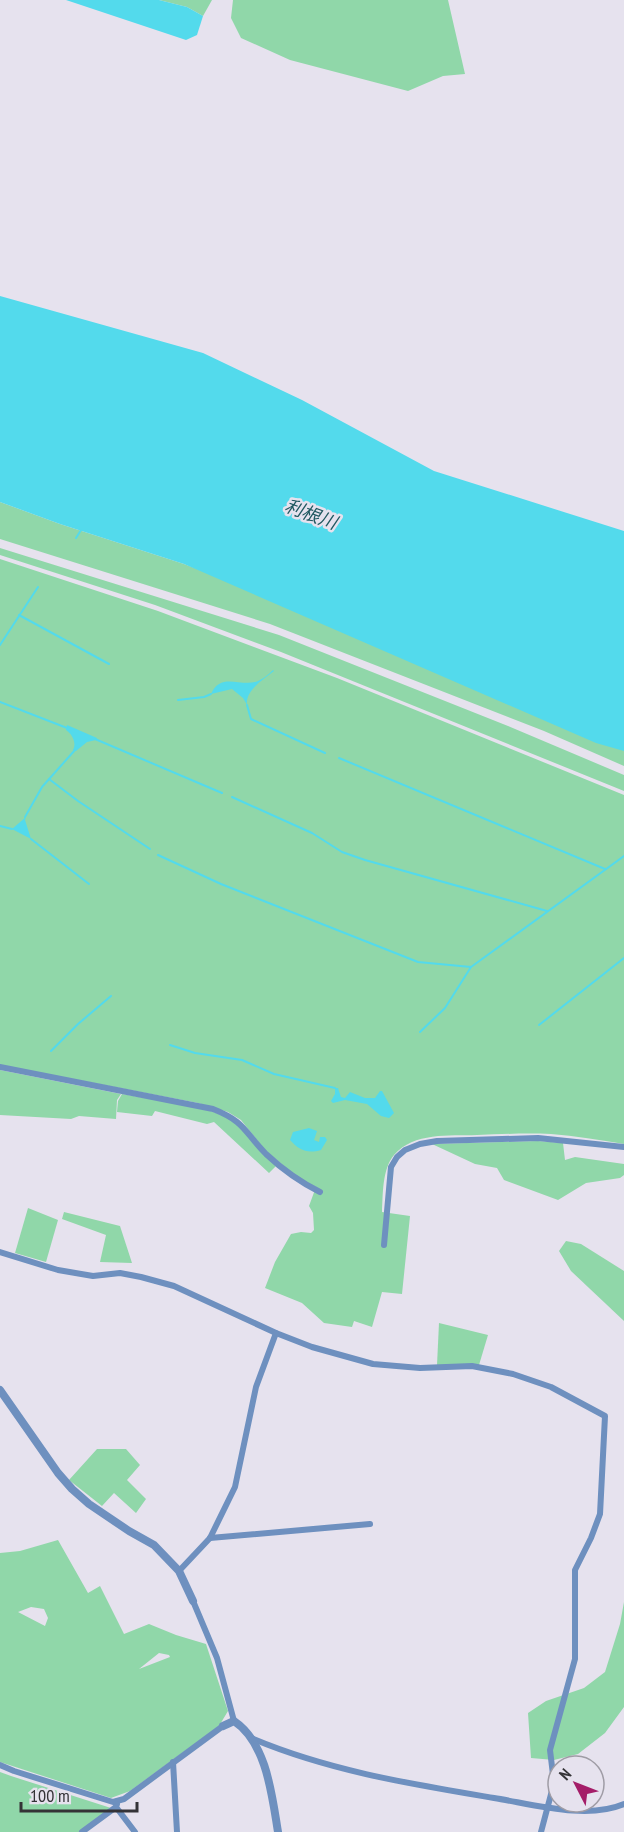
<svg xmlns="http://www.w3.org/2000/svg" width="624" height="1832" viewBox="0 0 624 1832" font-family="'PT Sans Narrow','Noto Sans JP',sans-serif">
<rect width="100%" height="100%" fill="#e6e2ee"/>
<g fill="#90d7a9" fill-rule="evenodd">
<polygon points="159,0 212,0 203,16 187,7"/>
<polygon points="233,0 448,0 465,74 443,76 408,91 290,60 241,38 231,18"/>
<polygon points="0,502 60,524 184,564 624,731 624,766 544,731 270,624 0,539"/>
<polygon points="0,548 279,635 508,726 624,775 624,791 281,652 155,605 0,555"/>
<path d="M0,559l158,52 179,67 287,117v349c-24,-4 -49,-8 -73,-10 -25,-1 -50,0 -74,1 -28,1 -63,-3 -83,20 -12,14 -11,40 -12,57l28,4 -8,78 -20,-2 -10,35 -18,-6 -2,6 -28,-4 -22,-20 -37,-15 10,-26 16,-28 10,-2 10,1 3,-3 -1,-17 -4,-7 7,-19 -18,-9 -33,-28 -24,-30 -13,-8 -30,-9 -198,-38z"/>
<polygon points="0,1070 121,1094 117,1100 116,1119 79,1116 71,1119 0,1115"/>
<path d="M122,1094c30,6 95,11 116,31 14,12 26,28 38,41l-7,7 -55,-51 -7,2 -52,-13 -3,5 -35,-4 1,-11z"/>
<polygon points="538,1141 563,1143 565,1160 575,1157 624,1164 624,1175 620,1178 586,1183 558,1200 504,1180 497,1168 475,1164 432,1144"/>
<polygon points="28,1208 58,1220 46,1262 15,1253"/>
<polygon points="64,1212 120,1226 132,1263 100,1262 106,1235 62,1219"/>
<polygon points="566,1241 581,1244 624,1271 624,1321 571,1271 559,1251"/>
<polygon points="439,1323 488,1335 479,1365 437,1365"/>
<polygon points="97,1449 126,1449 140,1465 127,1480 146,1499 136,1513 114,1493 102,1506 69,1480"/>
<path d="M58,1540l30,53 12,-7 24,48 25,-10 27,11 30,9 22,67 -9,15 -89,65 -19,7 -111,-36v-209l20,-2zM31,1607l13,2 4,9 -3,8 -27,-14zM159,1653l10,2 1,2 -31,12z"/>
<polygon points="624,1602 624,1707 605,1733 578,1754 554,1760 531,1758 528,1713 546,1701 584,1688 605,1672 620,1624"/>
<polygon points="0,1772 11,1776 111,1808 79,1832 0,1832"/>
</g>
<g fill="#53daec">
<polygon points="66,0 159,0 187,7 203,16 197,35 186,40"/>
<polygon points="0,296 203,353 302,400 434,471 624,531 624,751 596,743 184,564 60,524 0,502"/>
<path d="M273,670l1,1c-10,8 -29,19 -27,34l-4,-7 -11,-9 -21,5c10,-23 30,-6 47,-13 5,-2 11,-7 15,-11z"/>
<path d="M67,725l30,13 -1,2 -9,2 -11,9 -3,-1c4,-7 -1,-16 -7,-20z"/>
<polygon points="26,817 25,820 31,839 12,829"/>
<polygon points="335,1088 338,1088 341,1097 345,1098 350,1092 365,1098 375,1098 380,1091 382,1091 394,1113 389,1118 381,1116 367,1104 345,1100 333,1103 331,1101 335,1094"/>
<path d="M309,1128l8,3 -3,9 5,2 1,-5h5l2,3 -6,10c-14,4 -22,0 -31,-10l3,-8z"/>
</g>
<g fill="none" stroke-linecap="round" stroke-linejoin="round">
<g stroke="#53daec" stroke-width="2">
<polyline points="76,538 81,530"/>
<polyline points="19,615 109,664"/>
<polyline points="0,645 38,587"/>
<polyline points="178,700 204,697 211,694"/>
<polyline points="0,702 67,728"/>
<polyline points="247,705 251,719 325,753"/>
<polyline points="95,739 222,793"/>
<polyline points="339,758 605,869"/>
<polyline points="49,779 78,801 150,849"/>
<polyline points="232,797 312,833 342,852 365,860 547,911"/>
<polyline points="25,817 42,787 75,750"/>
<polyline points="0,826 12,829"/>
<polyline points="31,839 89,884"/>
<polyline points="158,855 221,884 418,962 471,967"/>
<polyline points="539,1025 624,958"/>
<polyline points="420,1032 445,1008 471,967 624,856"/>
<polyline points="170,1045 195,1053 242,1060 274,1074 335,1088"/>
<polyline points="51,1051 78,1024 111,996"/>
</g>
<g stroke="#6e90bf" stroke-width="6">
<path d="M0,1067l213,42c33,13 31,23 53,45 17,16 34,28 54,38"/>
<polyline points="384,1245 391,1167 397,1157 405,1150 420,1144 437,1141 538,1138 624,1147"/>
<polyline points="0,1252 58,1270 93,1276 120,1273 141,1277 174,1286 276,1333 312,1347 373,1364 420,1368 472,1366 513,1374 551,1387 605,1416 600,1514 591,1538 575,1570 575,1659 550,1750 554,1783 541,1832"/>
<polyline points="210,1538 370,1524"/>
<polyline points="179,1571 210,1538 235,1487 256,1387 276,1333"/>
<polyline points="193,1601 217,1658 234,1721"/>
<path d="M251,1738c78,33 160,46 243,60 38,6 93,22 130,6"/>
<polyline points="173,1762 177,1832"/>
<polyline points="0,1765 14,1771 113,1802 124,1799 223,1726"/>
<polyline points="117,1804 116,1807 135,1832"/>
<polyline points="82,1832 116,1807"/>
</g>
<g stroke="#6e90bf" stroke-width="8">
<polyline points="0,1390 58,1473 72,1489 89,1504 129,1531 154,1545 179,1571 193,1601"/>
<path d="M223,1726l11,-5c33,22 38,75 44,111"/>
</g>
</g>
<g text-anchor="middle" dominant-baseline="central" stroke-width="5" stroke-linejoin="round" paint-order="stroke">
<g font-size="18" font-style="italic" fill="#205860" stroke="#e6e2ee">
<text transform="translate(311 514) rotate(20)">利根川</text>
</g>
</g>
<g transform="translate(576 1784) rotate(312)"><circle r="28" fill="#e6e2ee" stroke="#9f9ca5" stroke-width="1.5"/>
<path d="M0-4.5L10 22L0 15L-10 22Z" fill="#a41d68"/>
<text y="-9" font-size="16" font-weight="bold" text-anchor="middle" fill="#343337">N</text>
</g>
<path d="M21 1802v9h116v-9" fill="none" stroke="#343337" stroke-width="3"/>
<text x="30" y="1802" font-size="18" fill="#343337" stroke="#e6e2ee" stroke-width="4.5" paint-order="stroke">100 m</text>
</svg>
